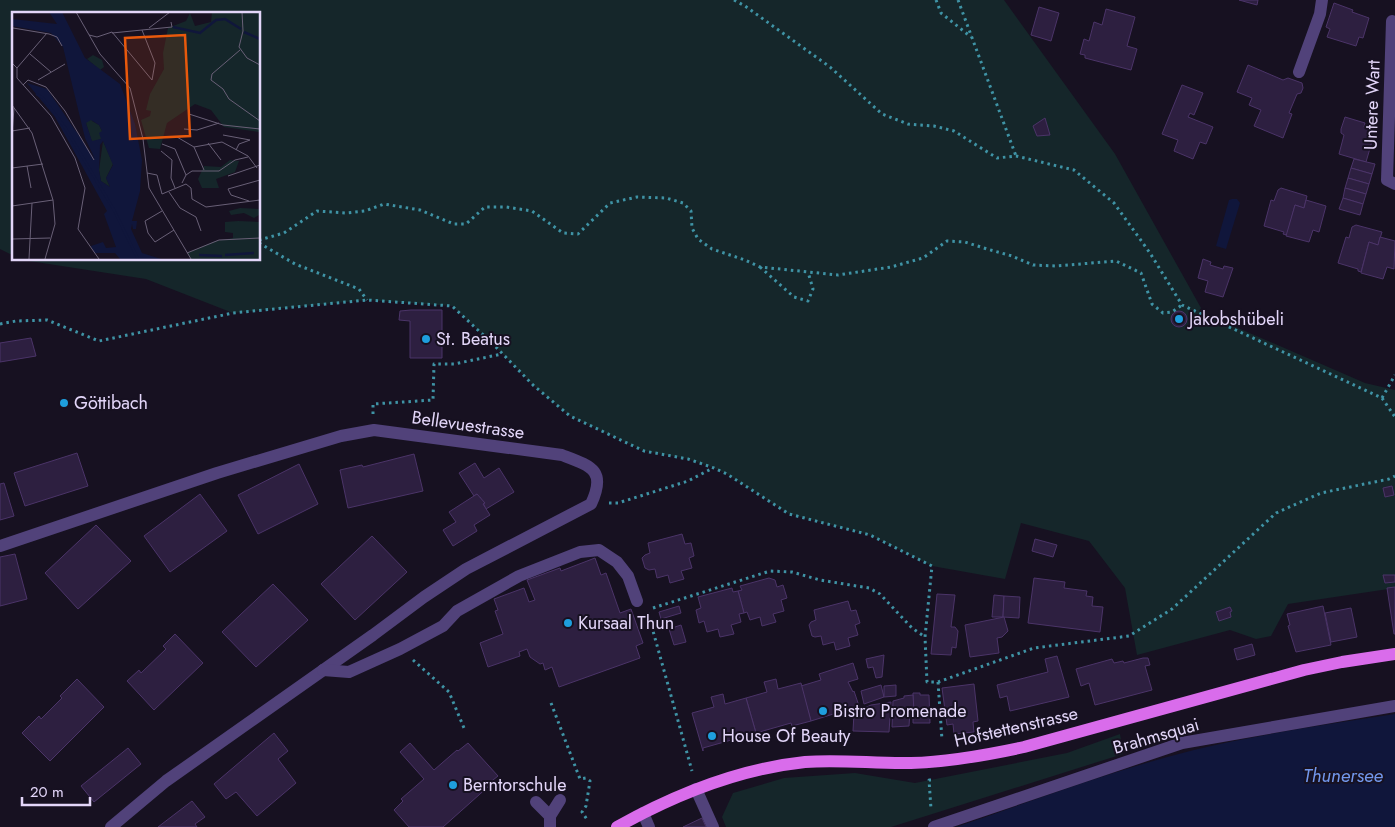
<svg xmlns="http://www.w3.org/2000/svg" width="1395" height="827" viewBox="0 0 1395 827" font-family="Jost,sans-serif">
<rect width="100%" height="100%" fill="#171121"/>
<g fill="#15262a">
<polygon points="0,0 1004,0 1115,154 1201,308 1199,311 1365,383 1395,390 1395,588 1288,604 1271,636 1256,639 1230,630 1137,655 1125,588 1089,541 1021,523 1005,579 932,566 870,535 789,514 727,474 714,468 688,459 644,451 570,416 533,385 493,344 452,306 367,300 233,313 146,279 23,260 20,259 259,259 259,14 14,14 14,256 0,249"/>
<polygon points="1120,734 1123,754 891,827 726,827 722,817 733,793 784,778 855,773 915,783 1067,753"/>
</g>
<g fill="#10163b">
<polygon points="1232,199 1237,199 1240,203 1226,249 1216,246 1229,200"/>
<path d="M1395,714v113h-439c79,-27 157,-57 238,-77 66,-16 134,-26 201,-36z"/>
</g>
<g fill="#2d1f40" stroke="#4b3468">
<polygon points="1239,0 1258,0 1257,5"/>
<polygon points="1334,3 1353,10 1352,12 1369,18 1363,38 1359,37 1356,46 1327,37 1330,29 1326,27"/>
<polygon points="1039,7 1059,13 1051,41 1031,35"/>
<polygon points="1106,9 1135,17 1127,46 1137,49 1131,70 1085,58 1085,55 1080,54 1084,39 1089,41 1094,22 1102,25"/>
<polygon points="1248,65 1283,80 1288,78 1302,83 1303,88 1301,93 1297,94 1289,113 1292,114 1283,138 1254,126 1261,110 1249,105 1252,98 1237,92"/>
<polygon points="1182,85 1203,93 1194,115 1190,113 1188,117 1213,127 1206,144 1200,142 1193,159 1174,151 1178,140 1162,134"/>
<polygon points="1345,117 1365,123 1364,127 1375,131 1366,162 1339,154 1344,135 1341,133 1341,129"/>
<polygon points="1045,118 1050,135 1037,136 1033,126"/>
<polygon points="1354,159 1375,164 1372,174 1351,168"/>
<polygon points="1351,168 1372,174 1369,184 1348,178"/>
<polygon points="1348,178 1369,184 1366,194 1345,188"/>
<polygon points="1281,188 1307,196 1304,208 1295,205 1287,235 1283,234 1284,232 1264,226 1271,200 1274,201 1278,190"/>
<polygon points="1345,188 1366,194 1363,204 1343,198"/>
<polygon points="1343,198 1363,204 1360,215 1339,209"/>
<polygon points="1306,200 1326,206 1319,232 1313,230 1309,242 1286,236 1295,205 1304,208"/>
<polygon points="1356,225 1382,232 1378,245 1369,242 1361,272 1358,271 1358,269 1338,263 1346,237 1349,238 1352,227"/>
<polygon points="1380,237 1395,241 1394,269 1387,267 1383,279 1361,273 1369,242 1378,245"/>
<polygon points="1203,259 1211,262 1210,265 1223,269 1224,266 1233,268 1223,297 1205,292 1208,281 1198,278"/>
<polygon points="411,310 442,310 442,358 410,358 410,321 399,320 400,311"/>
<circle cx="1179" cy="319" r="8"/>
<polygon points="31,338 36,356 0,362 0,343"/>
<polygon points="77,453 88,486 25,506 14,473"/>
<polygon points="414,454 423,491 348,508 340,470 362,465 363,467"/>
<polygon points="475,463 484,478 499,468 514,492 486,509 480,497 479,498 477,494 474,496 459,473"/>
<polygon points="299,464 318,504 258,534 238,495"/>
<polygon points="4,483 14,516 0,520 0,484"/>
<polygon points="1392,486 1394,495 1385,497 1383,488"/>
<polygon points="200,494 227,531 170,572 144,536"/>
<polygon points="477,494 485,503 483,504 490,515 474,525 477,531 453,546 443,530 456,522 449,512"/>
<polygon points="96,525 131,561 78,609 45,573"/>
<polygon points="682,534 685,544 691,543 694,556 689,558 692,568 681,571 684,579 670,583 668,575 657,578 655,569 649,570 645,568 642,558 645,555 650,553 648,543"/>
<polygon points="372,536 407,572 355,620 321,584"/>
<polygon points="1035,539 1057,545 1053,557 1032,551"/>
<polygon points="15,554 27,599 0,606 0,557"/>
<polygon points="595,558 601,575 606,573 620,613 631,609 643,643 636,646 640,658 559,687 552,667 545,670 543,663 540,664 530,657 527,649 519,652 520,656 488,667 480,643 503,634 495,611 498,610 494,599 524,588 529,602 535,600 527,580 560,568 561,571"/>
<polygon points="1383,575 1395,575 1395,582 1385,583"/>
<polygon points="769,578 775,580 777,587 783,585 787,598 781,600 784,611 773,614 776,622 762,626 760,617 750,620 747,612 744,613 738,591 742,590 740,586"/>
<polygon points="1034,578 1065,582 1064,588 1087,591 1086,596 1093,597 1092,606 1103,607 1100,632 1028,623"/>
<polygon points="273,584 308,620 256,667 222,632"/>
<polygon points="1395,587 1395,634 1394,634 1387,588"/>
<polygon points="732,588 733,592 738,591 744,613 739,614 741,622 731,625 734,634 720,637 718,629 707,632 704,621 699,623 696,610 701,608 698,597"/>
<polygon points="937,594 955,595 951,627 955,627 958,631 956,648 952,647 951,655 931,654"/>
<polygon points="994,595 1004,596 1003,617 992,617"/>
<polygon points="1004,596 1020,597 1019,618 1003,617"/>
<polygon points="848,601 851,611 856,610 860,623 855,625 858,635 848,638 850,646 836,650 834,642 823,645 821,636 815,637 812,636 809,625 811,622 816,620 814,610"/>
<polygon points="679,606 681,613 661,619 659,612"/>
<polygon points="1323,606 1331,645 1296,652 1288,626 1290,625 1287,614"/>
<polygon points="1230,607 1232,611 1230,612 1231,617 1219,621 1216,612"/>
<polygon points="1351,608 1357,637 1331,642 1325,613"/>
<polygon points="1004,617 1008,631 1002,637 997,638 999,653 970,657 965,625"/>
<polygon points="681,625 686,642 674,645 669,629"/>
<polygon points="175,634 203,663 154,710 127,681 139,670 141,673 166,649 163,646"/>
<polygon points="1252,644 1255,655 1237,660 1234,649"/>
<polygon points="884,655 882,677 876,678 873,667 868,668 866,659"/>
<polygon points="1057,656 1069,697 1010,711 1007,696 1000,698 997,685 1048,672 1045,659"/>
<polygon points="1143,658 1148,658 1150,665 1145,666 1152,690 1095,705 1089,683 1081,686 1076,669 1112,659 1114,663 1123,661 1124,663"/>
<polygon points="853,663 858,679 848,682 853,692 854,691 859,706 811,721 801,686 821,680 819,674"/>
<polygon points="77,679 104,707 50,761 22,733 39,716 41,719 62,698 60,696"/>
<polygon points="776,679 778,689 801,683 811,721 792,726 791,723 756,733 746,698 767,692 764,682"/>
<polygon points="974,684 978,721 973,722 974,732 954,734 953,724 947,725 942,688"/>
<polygon points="881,685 884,697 864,704 861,691"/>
<polygon points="896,685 896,696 884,697 884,686"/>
<polygon points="913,693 920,693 920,695 929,695 930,723 913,723"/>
<polygon points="723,694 725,704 746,698 756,733 703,748 703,751 692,713 714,707 711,697"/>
<polygon points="913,695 914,711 910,711 909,726 892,727 893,701 904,698 904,696"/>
<polygon points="891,702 889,732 853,731 854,713 871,705"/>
<polygon points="274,733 288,751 278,759 296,783 257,816 236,792 226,799 214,784"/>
<polygon points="410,743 434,770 457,750 458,751 468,743 498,776 488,784 489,786 443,827 409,827 394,810 403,801 401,799 424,779 400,752"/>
<polygon points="128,748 141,764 94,802 81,786"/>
<polygon points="192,801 205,817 195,824 197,827 158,827"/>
<polygon points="702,818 706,827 683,827"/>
</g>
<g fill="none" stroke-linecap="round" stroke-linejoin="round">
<g stroke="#3f93a5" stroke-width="3" stroke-dasharray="2.5 4" stroke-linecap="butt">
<polyline points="734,0 745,6 830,67 882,114 908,124 934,126 954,131 997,158 1016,156 1074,170 1114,203 1150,253 1182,305 1382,398 1395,417"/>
<polyline points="936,0 941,13 971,37"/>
<polyline points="958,0 1016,156"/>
<polyline points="259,240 284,233 317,211 346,213 365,211 384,204 420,210 454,224 466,224 485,207 506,207 532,211 563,233 578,234 610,203 637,197 666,198 683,203 691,211 692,228 698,239 712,249 745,260 760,267 838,275 891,267 923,258 947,241 965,242 987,249 1012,256 1033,265 1056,266 1116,261 1141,273 1152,304 1163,313 1172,312 1182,305"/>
<polyline points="259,243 295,264 359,289 367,300"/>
<polyline points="760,267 794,297 808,301 813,289 808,272"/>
<polyline points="0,324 16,321 47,320 99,341 233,313 367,300 452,306 493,344 533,385 570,416 644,451 688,459 714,468 727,474 789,514 870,535 932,566 925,637 927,682 938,682 1034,648 1129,636 1172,609 1276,513 1321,493 1389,479 1395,476"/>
<polyline points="1382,398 1395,375"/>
<polyline points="373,414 373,404 433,400 434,364 454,364 502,354"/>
<polyline points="609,503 618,503 688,481 713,468"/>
<polyline points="653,608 770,571 792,572 820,580 869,588 880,594 912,628 925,637"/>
<polyline points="648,613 692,771"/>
<polyline points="413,660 449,692 464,728"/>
<polyline points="938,682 942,740"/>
<polyline points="551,703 580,779 586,778 590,781 586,806 582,812 588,821"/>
<polyline points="931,780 929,780 931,809"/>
</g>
<g stroke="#51427a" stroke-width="12">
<polyline points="1392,21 1387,180 1395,184"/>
<polyline points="1299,72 1320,14 1322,0"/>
<path d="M0,546l217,-73 124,-37 33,-6 188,25c29,11 45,15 29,49l-125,65 -42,28 -51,38 -207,146 -55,46"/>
<polyline points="323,670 349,672 400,649 443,626 457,611 519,576 580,552 599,550 617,562 628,576 637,601"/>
<polyline points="696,789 713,827"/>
<polyline points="536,802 550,816 550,827"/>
<polyline points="643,813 649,827"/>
<polyline points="550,816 560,800"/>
<polyline points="934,827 1182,743 1395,706"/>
</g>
<path stroke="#d96ceb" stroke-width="12" d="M617,827c59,-33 121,-58 188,-65 36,-3 71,2 106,1 39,-1 76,-8 113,-16l280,-77 38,-8 53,-8"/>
</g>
<g fill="#1e9edd" stroke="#171121" stroke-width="2">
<circle cx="1179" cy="319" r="5"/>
<circle cx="426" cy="339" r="5"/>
<circle cx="64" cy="403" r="5"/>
<circle cx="568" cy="623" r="5"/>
<circle cx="823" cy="711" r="5"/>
<circle cx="712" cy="736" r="5"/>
<circle cx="453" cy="785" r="5"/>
</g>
<g text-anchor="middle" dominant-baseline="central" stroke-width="4" stroke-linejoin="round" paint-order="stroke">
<g font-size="18" fill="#e3d6f9" stroke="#171121">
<text transform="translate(1372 105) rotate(-88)">Untere Wart</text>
<text transform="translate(468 425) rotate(8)">Bellevuestrasse</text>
<text transform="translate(1016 727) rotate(-13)">Hofstettenstrasse</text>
<text transform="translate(1156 736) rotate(-16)">Brahmsquai</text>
</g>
<g font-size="18" fill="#e3d6f9" stroke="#171121" text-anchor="start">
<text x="1189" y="319">Jakobshübeli</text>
<text x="436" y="339">St. Beatus</text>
<text x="74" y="403">Göttibach</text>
<text x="578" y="623">Kursaal Thun</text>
<text x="833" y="711">Bistro Promenade</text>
<text x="722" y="736">House Of Beauty</text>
<text x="463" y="785">Berntorschule</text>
</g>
<g font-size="19" font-style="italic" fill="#7297ec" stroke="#171121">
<text x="1343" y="775">Thunersee</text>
</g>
</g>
<g transform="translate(12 12)">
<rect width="248" height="248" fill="#171121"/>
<path d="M200,0h47v120l-35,-5 -13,-17 -16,-6 -28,19 -7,26 -11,-1 -8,-28 9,-4 1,-5 -5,-1 4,-16 14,-25 -1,-16 5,-25 18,-7 4,-8 5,13 16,-4zM81,43l9,5 2,7 -4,3 -13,-11zM74,85l6,24 7,4 3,6 -1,8 -9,3 -6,-19 -4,-25zM91,129l10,23 -7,14 4,9 -9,-6 -2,-11zM218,148l9,1 -4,11 -19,7 3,9h-17l-4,-9 6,-13 17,1zM228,196l19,1v6l-5,3 -10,-5 -13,2 -2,-4zM226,209l21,1v37h-68l-4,-6 28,-12 18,-3v-5l-8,-1v-10z" fill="#15262a"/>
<path d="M37,0h13l23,46 35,26 15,40 7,36 -2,31 -8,30h5l-1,8h-3l-1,-5 -1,5 11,24 19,6h-41l-5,-6h-21l-3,-7 12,-4 3,6 10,-1 -12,-33 3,-3 -52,-94 -28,-34 20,6 48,70 -10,-21 -22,-91 -12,-14 -39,-7v-7l45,5zM79,108l8,5 3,6 -3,2 2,6 -9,2 -6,-18zM91,129l10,24 -7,13 4,9 -9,-6 -2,-11 1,-25z" fill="#10163b" fill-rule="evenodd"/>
<path fill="none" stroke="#10163b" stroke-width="2.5" d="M161,15l27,6 16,-13 9,-1 16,10M232,20l16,7M24,82l7,4 23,31 48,81 24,49M187,243l23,1M213,243l29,-2"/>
<path fill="none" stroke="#696077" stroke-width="1" d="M64,0l24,42 30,34 13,51 6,49 42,71M230,0l1,19 -4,16 8,11 13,7M1,16l36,6 8,3 5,9M137,16l21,-16M100,20l40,48 3,-17 -13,-33M100,21l60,-6 -1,-5M77,23l8,2 15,-5M228,38l-28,24 -1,6 12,9 6,10 31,22M18,42l21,18M0,51l5,5v10l34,38 24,42 10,30 -7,41 21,30M5,56l30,-35M26,68l27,-16M11,73l5,-5 18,7 19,24 29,49M0,93l20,28 21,67 2,24 -10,35M177,102l34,11 37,4M172,117l13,1 22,-7M0,119l18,-3M0,122l2,-26M211,123l27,5 -11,4 -3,6M165,125l17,10 28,-5 26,14 9,12M196,131l13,17M150,132l13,5 11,26M182,135l10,23M149,139l11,9 -1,18 4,10M15,154l4,22M0,156l31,-4M135,161l10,2 5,19 24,-10 5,4 1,11 14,8 54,-7M216,164l32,-11M170,171l4,-8 6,-4h27l16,-11 13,-3M157,180l11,16 16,9 5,14M237,189l-18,-6 -3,-6 32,-9M0,194l41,-6M150,199l-17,10 3,12 7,9 19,-12M0,227l38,-1M175,241l32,-13 41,-2M17,247l3,-56"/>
<path fill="#e8590c" fill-opacity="0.15" stroke="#e8590c" stroke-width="2.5" d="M173,23l5,101 -60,3 -5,-101z"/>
<rect width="248" height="248" fill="none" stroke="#e3d6f9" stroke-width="2.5"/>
</g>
<path d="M22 797v8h68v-8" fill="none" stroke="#e3d6f9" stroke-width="2.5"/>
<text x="30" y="797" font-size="15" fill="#e3d6f9" stroke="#171121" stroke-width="4" paint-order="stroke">20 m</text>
</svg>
